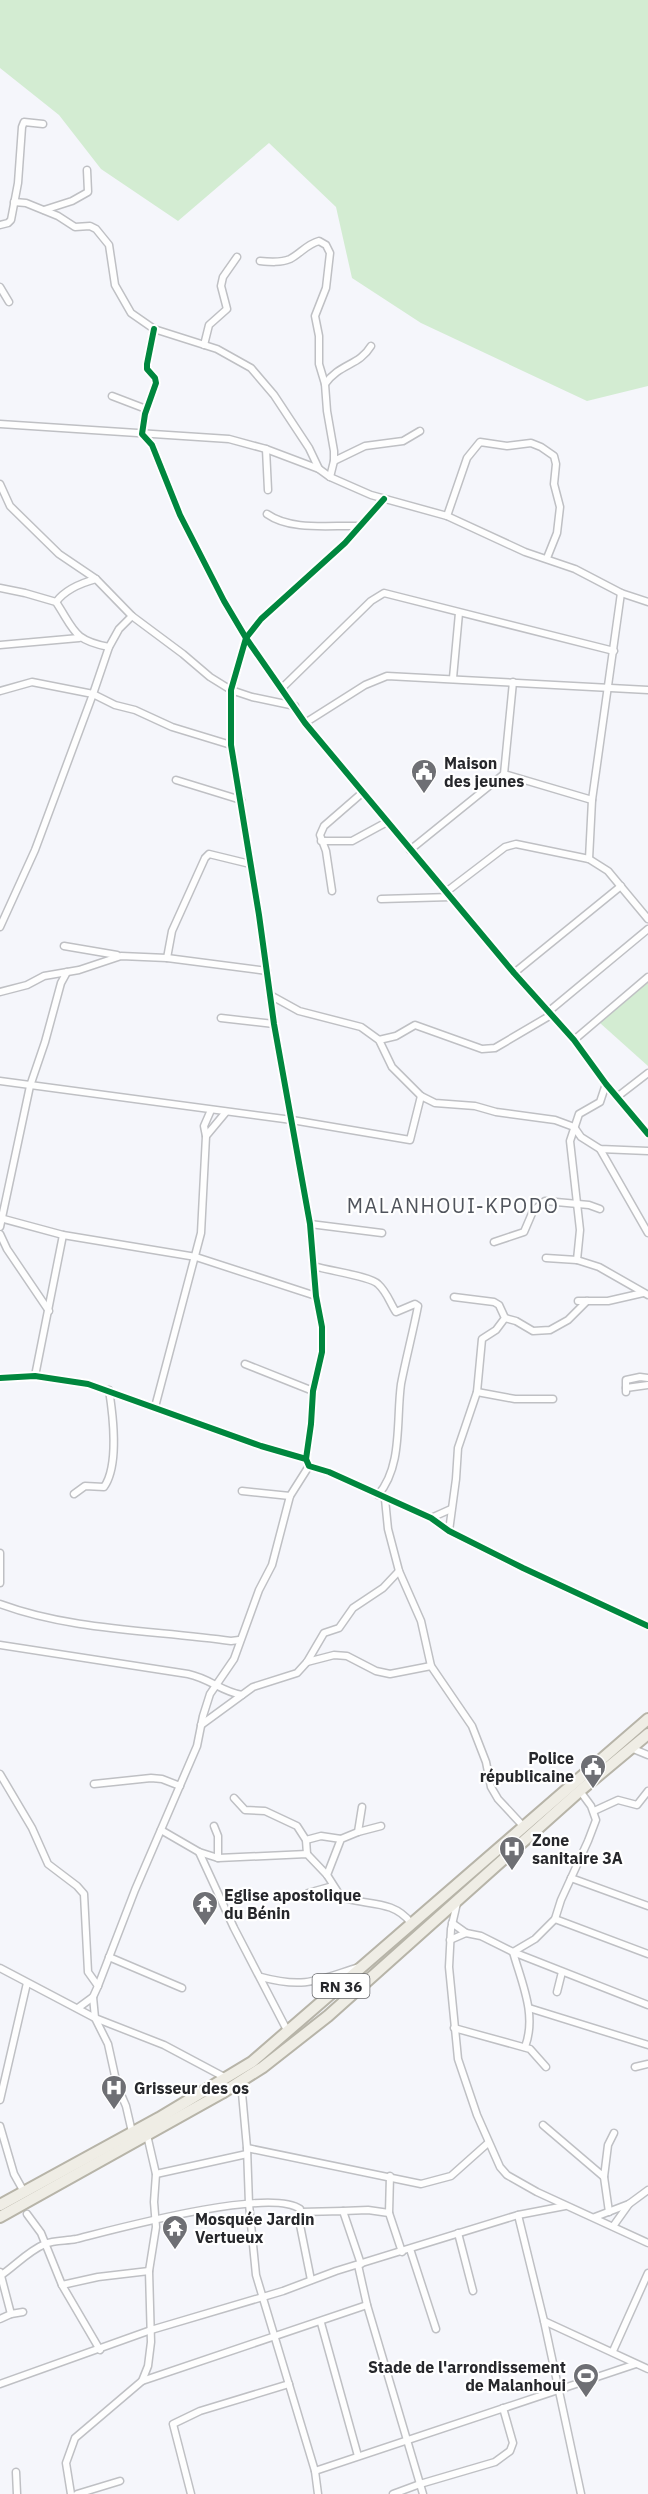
<svg xmlns="http://www.w3.org/2000/svg" width="648" height="2494" viewBox="0 0 648 2494" font-family="'IBM Plex Sans',sans-serif">
<rect width="100%" height="100%" fill="#f5f6fb"/>
<g fill="#d3ecd2">
<polygon points="0,0 648,0 648,386 587,401 421,323 352,278 336,207 269,143 178,221 101,169 59,115 0,68"/>
<polygon points="648,980 648,1066 600,1023"/>
</g>
<g fill="none" stroke-linecap="round" stroke-linejoin="round">
<defs>
<g id="minor">
<polyline points="14,202 26,203 58,216 75,227 90,226 96,229 109,245 115,285 131,313 154,329 217,349 251,368 274,395 309,448 319,469"/>
<polyline points="44,210 72,201 88,192 87,170"/>
<polyline points="0,225 8,223 11,220 18,183 22,127 24,122 43,124"/>
<path d="M260,261c10,1 21,2 30,-2 10,-5 17,-15 29,-18l7,4 4,8 -4,35 -11,28 4,20v28l6,20 2,27 7,40v10l-4,16"/>
<polyline points="0,287 9,302"/>
<polyline points="154,329 147,364 147,369 155,378 156,383 145,414 142,434 152,445 180,515 224,601 246,638 305,723 514,973 574,1040 606,1084 648,1134"/>
<polyline points="204,345 209,325 227,309 221,286 223,277 237,257"/>
<path d="M325,384c15,-21 34,-18 46,-38"/>
<polyline points="112,396 146,409"/>
<polyline points="0,424 229,439 266,449 319,469 330,477 371,495 447,516 525,552 575,569 621,593 648,602"/>
<polyline points="266,449 268,490"/>
<polyline points="334,461 365,446 403,441 420,431"/>
<polyline points="0,484 10,506 59,554 96,579 132,616 183,654 210,677 231,690 252,697 295,706"/>
<path d="M267,514c24,17 63,11 92,12"/>
<polyline points="447,516 467,458 480,442 507,446 531,443 541,447 554,456 556,464 554,484 560,507 557,533 547,558"/>
<path d="M0,588l25,5 31,9c19,29 17,38 53,45"/>
<path d="M56,602c9,-12 25,-19 40,-23"/>
<polyline points="0,645 79,638"/>
<polyline points="453,678 459,613"/>
<polyline points="282,688 371,601 384,593 614,651"/>
<polyline points="0,691 32,682 93,694 115,705 135,710 172,727 231,745"/>
<polyline points="305,723 365,685 387,676 648,690"/>
<polyline points="504,774 592,800"/>
<polyline points="176,780 241,800"/>
<polyline points="321,841 352,841 387,822"/>
<polyline points="410,850 504,774 513,682"/>
<polyline points="589,859 592,800 621,593"/>
<polyline points="332,891 326,851 320,835 324,826 362,793"/>
<polyline points="446,892 505,847 516,844 589,859 608,871 648,919"/>
<polyline points="381,899 451,897"/>
<polyline points="0,927 35,850 93,694 109,647 119,629 132,616"/>
<polyline points="64,946 117,955"/>
<polyline points="167,958 172,931 205,858 209,854 250,864"/>
<polyline points="514,973 621,886"/>
<polyline points="0,992 27,985 44,976 79,970 121,956 167,958 267,971"/>
<polyline points="270,995 299,1011 361,1027 379,1040 392,1067 421,1096"/>
<polyline points="548,1012 648,929"/>
<polyline points="221,1018 274,1024"/>
<polyline points="379,1040 396,1036 415,1025 482,1049 495,1048 551,1015"/>
<polyline points="574,1040 648,977"/>
<polyline points="0,1081 292,1120 410,1140 421,1096 435,1103 475,1106 496,1112 555,1120 574,1127 581,1137 600,1149 648,1151"/>
<polyline points="617,1097 648,1073"/>
<polyline points="206,1136 204,1126 211,1110"/>
<polyline points="600,1149 648,1233"/>
<polyline points="0,1218 63,1235 196,1257 316,1296"/>
<polyline points="310,1224 382,1233"/>
<polyline points="0,1227 30,1086 45,1042 61,983 67,972"/>
<polyline points="0,1234 7,1249 49,1311"/>
<polyline points="494,1242 524,1232 533,1211 545,1201 589,1205 600,1209"/>
<polyline points="546,1258 577,1260 599,1267 648,1295"/>
<polyline points="577,1260 580,1230 570,1141 579,1114 600,1102 606,1084"/>
<path d="M314,1266c15,5 56,10 64,18 9,8 12,19 18,28l19,-8 3,2c-5,26 -12,52 -17,78 -5,36 2,82 -23,111"/>
<polyline points="578,1301 608,1301 643,1293"/>
<polyline points="505,1318 516,1321 533,1331 550,1330 568,1320 587,1301"/>
<polyline points="245,1364 313,1391"/>
<polyline points="35,1376 63,1235"/>
<polyline points="0,1378 35,1376 88,1384 261,1446 306,1459 309,1466 329,1472 431,1518 449,1531 523,1568 648,1626"/>
<polyline points="626,1388 648,1385"/>
<polyline points="477,1392 515,1399 553,1399"/>
<polyline points="626,1392 626,1380 640,1377 648,1378"/>
<polyline points="155,1407 201,1233 206,1136 226,1112"/>
<polyline points="306,1459 311,1424 313,1391 322,1352 322,1327 316,1296 310,1224 274,1024 259,915 231,745 231,690 246,638 261,619 345,543 384,499"/>
<polyline points="242,1491 290,1496"/>
<path d="M74,1494l11,-8 19,1c15,-21 9,-72 5,-97"/>
<polyline points="385,1499 388,1529 399,1571 421,1621 431,1666 472,1726 486,1762 491,1787 498,1799 524,1827"/>
<polyline points="431,1518 451,1509"/>
<polyline points="449,1531 456,1479 458,1448 477,1392 482,1339 496,1330 505,1318 499,1305 494,1302 454,1297"/>
<polyline points="0,1553 0,1583"/>
<path d="M0,1604c73,27 154,26 231,37l8,-1"/>
<path d="M0,1645l188,29c23,5 32,17 54,21"/>
<polyline points="307,1662 334,1655 347,1656 376,1671 390,1674 431,1666"/>
<polyline points="201,1725 253,1687 297,1673 307,1662 324,1633 339,1628 353,1608 383,1588 399,1571"/>
<polyline points="631,1748 648,1755"/>
<polyline points="0,1774 32,1828 48,1864 77,1886 84,1894 88,1972 98,1986"/>
<polyline points="94,1784 151,1778 162,1779 180,1786"/>
<polyline points="234,1798 245,1810 265,1811 297,1826 306,1840 307,1854"/>
<polyline points="594,1811 618,1800 637,1805 648,1791"/>
<polyline points="214,1826 218,1836 218,1858"/>
<path d="M161,1830l38,22 19,6 89,-4 20,21 14,22c25,9 52,2 70,26"/>
<polyline points="358,1832 381,1826"/>
<polyline points="306,1840 321,1836 341,1839"/>
<polyline points="199,1852 234,1928 288,2032"/>
<polyline points="327,1875 341,1839 358,1832 362,1807"/>
<polyline points="571,1878 648,1906"/>
<polyline points="308,1893 333,1886"/>
<polyline points="457,1903 451,1929 449,1967 458,2059 477,2115 500,2167 507,2175 537,2192 648,2243"/>
<polyline points="555,1919 648,1954"/>
<polyline points="452,1923 466,1933"/>
<polyline points="450,1940 466,1933 481,1936 513,1952 648,2005"/>
<polyline points="109,1957 182,1988"/>
<polyline points="0,1968 95,2018 164,2045 226,2078"/>
<path d="M261,1977c44,12 57,3 98,-10"/>
<polyline points="557,1992 562,1972"/>
<polyline points="93,1997 95,2018 108,2044 117,2085 126,2106 132,2132"/>
<polyline points="78,2008 93,1997 98,1986 135,1890 197,1746 203,1716 210,1694 234,1659 259,1590 272,1565 290,1496 309,1466"/>
<polyline points="529,2008 648,2045"/>
<polyline points="454,2028 530,2049 546,2067"/>
<path d="M525,2047c12,-32 -3,-63 -12,-95l22,-13 20,-20 6,-19 27,-59 8,-21 -5,-14 -11,-15"/>
<polyline points="635,2067 648,2064"/>
<polyline points="241,2082 247,2148 249,2204 256,2275 315,2471 318,2494"/>
<polyline points="0,2100 27,1983"/>
<polyline points="543,2125 604,2177 608,2145 614,2133"/>
<polyline points="0,2126 14,2174 24,2192"/>
<polyline points="247,2148 421,2184 451,2176 488,2143"/>
<polyline points="156,2174 247,2154"/>
<polyline points="604,2177 609,2212"/>
<polyline points="343,2211 368,2210 389,2213 402,2252"/>
<polyline points="301,2212 343,2211 361,2264"/>
<polyline points="389,2213 390,2176"/>
<polyline points="27,2214 41,2233 62,2285 100,2350"/>
<polyline points="518,2215 544,2321 581,2494"/>
<polyline points="595,2217 629,2204 648,2190"/>
<polyline points="614,2225 629,2204"/>
<polyline points="458,2233 473,2291"/>
<polyline points="410,2249 436,2329"/>
<polyline points="358,2265 367,2305 423,2494"/>
<polyline points="0,2272 11,2314 23,2312"/>
<path d="M0,2276c15,-10 28,-25 45,-32 9,-4 21,-3 31,-5 40,-10 193,-52 224,-30v16l11,55"/>
<polyline points="62,2285 98,2277 149,2271"/>
<polyline points="0,2319 11,2314"/>
<polyline points="544,2321 648,2369"/>
<polyline points="321,2323 358,2456"/>
<polyline points="613,2351 648,2273"/>
<polyline points="142,2381 367,2305"/>
<polyline points="0,2384 151,2330 283,2291 336,2271 518,2215 565,2206"/>
<polyline points="315,2471 636,2364"/>
<polyline points="16,2472 17,2494"/>
<polyline points="71,2494 66,2463 75,2438 142,2381 148,2366 151,2342 149,2271 156,2227 154,2202 156,2174 147,2135"/>
<polyline points="77,2494 120,2481"/>
<polyline points="191,2494 173,2424 200,2411 289,2384"/>
<polyline points="393,2494 420,2484 495,2462 510,2451 513,2443 503,2408"/>
</g>
<g id="primary">
<polyline points="0,2205 159,2118 252,2062 648,1719"/>
<polyline points="0,2217 222,2093 263,2067 328,2016 582,1789 648,1734"/>
</g>
</defs>
<use href="#minor" stroke="#bfc0c4" stroke-width="9"/>
<use href="#primary" stroke="#b7b4a8" stroke-width="14"/>
<use href="#minor" stroke="#fefefe" stroke-width="6"/>
<use href="#primary" stroke="#efede5" stroke-width="10"/>
<defs>
<g id="cycleway">
<polyline points="154,329 147,364 147,369 155,378 156,383 145,414 142,434 152,445 180,515 224,601 246,638 305,723 514,973 574,1040 606,1084 648,1134"/>
<polyline points="0,1378 35,1376 88,1384 261,1446 306,1459 309,1466 329,1472 431,1518 449,1531 523,1568 648,1626"/>
<polyline points="306,1459 311,1424 313,1391 322,1352 322,1327 316,1296 310,1224 274,1024 259,915 231,745 231,690 246,638 261,619 345,543 384,499"/>
</g>
</defs>
<use href="#cycleway" stroke="#fff" stroke-width="10"/>
<use href="#cycleway" stroke="#00873e" stroke-width="6"/>
</g>
<defs>
<symbol id="civic-pin" viewBox="-11 -11 22 30"><path d="M0 17L-7.5 6A9.5 9.5 0 1 1 7.5 6Z" fill="#6e6f74" stroke="#fff"/><path d="M-.6-6.5H3V-4.5H.6V-3L4-1V1h2V6H-6V1h2V-1L-.6-3ZM-1.2 2.5V6h2.4V2.5Z" fill="#fff"/></symbol>
<symbol id="hospital-pin" viewBox="-11 -11 22 30"><path d="M0 17L-7.5 6A9.5 9.5 0 1 1 7.5 6Z" fill="#6e6f74" stroke="#fff"/><path d="M-5-5h3v3.5h4V-5h3V5h-3V1.5h-4V5h-3Z" fill="#fff"/></symbol>
<symbol id="temple-pin" viewBox="-11 -11 22 30"><path d="M0 17L-7.5 6A9.5 9.5 0 1 1 7.5 6Z" fill="#6e6f74" stroke="#fff"/><path d="M0-6L5-2H3V0L6.5 2.5H4V6H1.5V3h-3V6H-4V2.5H-6.5L-3 0V-2H-5Z" fill="#fff"/></symbol>
<symbol id="stadium-pin" viewBox="-11 -11 22 30"><path d="M0 17L-7.5 6A9.5 9.5 0 1 1 7.5 6Z" fill="#6e6f74" stroke="#fff"/><path d="M0-5a6.5 5 0 1 0 0 10a6.5 5 0 1 0 0-10ZM-3.5-1.8h7v3.6h-7Z" fill="#fff"/></symbol>
</defs>
<g fill-rule="evenodd">
<use href="#civic-pin" x="409" y="757" width="30" height="40"/>
<use href="#civic-pin" x="578" y="1752" width="30" height="40"/>
<use href="#hospital-pin" x="497" y="1834" width="30" height="40"/>
<use href="#temple-pin" x="190" y="1889" width="30" height="40"/>
<use href="#hospital-pin" x="99" y="2073" width="30" height="40"/>
<use href="#temple-pin" x="160" y="2213" width="30" height="40"/>
<use href="#stadium-pin" x="571" y="2361" width="30" height="40"/>
</g>
<g text-anchor="middle" dominant-baseline="central" stroke-width="4.5" stroke-linejoin="round" paint-order="stroke">
<rect fill="#fff" stroke="#67686b" stroke-width="1.5" x="312.5" y="1974" width="57" height="24" rx="4.5"/>
<g font-size="15" font-weight="bold" fill="#26272b">
<text x="341" y="1986">RN 36</text>
</g>
<g font-size="16" font-weight="bold" fill="#26272b" stroke="#fff" text-anchor="start">
<text x="444" y="763">Maison<tspan x="444" dy="18">des jeunes</tspan></text>
<text x="574" y="1758" text-anchor="end">Police<tspan x="574" dy="18">républicaine</tspan></text>
<text x="532" y="1840">Zone<tspan x="532" dy="18">sanitaire 3A</tspan></text>
<text x="224" y="1895">Eglise apostolique<tspan x="224" dy="18">du Bénin</tspan></text>
<text x="134" y="2088">Grisseur des os</text>
<text x="195" y="2219">Mosquée Jardin<tspan x="195" dy="18">Vertueux</tspan></text>
<text x="566" y="2367" text-anchor="end">Stade de l'arrondissement<tspan x="566" dy="18">de Malanhoui</tspan></text>
</g>
<g font-size="20" letter-spacing="1.5" fill="#50545c" stroke="#fff">
<text x="453" y="1205">MALANHOUI-KPODO</text>
</g>
</g>
</svg>
